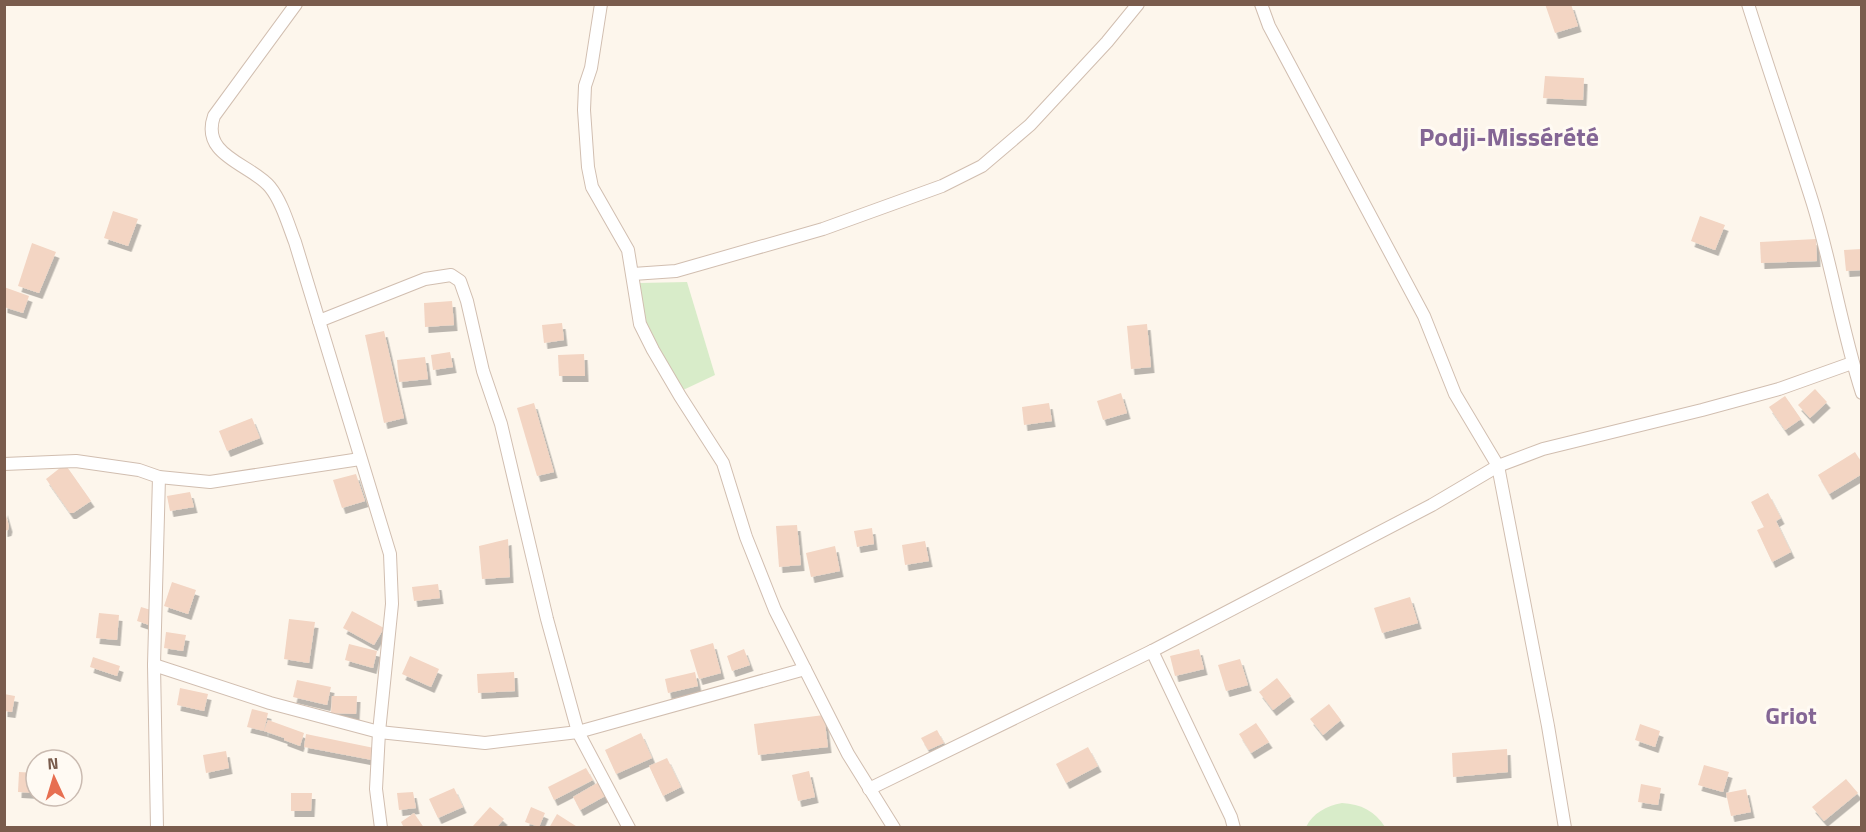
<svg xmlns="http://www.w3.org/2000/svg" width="1866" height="832" viewBox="0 0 1866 832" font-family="'Titillium Web',sans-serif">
<defs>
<filter id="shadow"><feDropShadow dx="3.5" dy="6" stdDeviation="0" flood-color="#0004"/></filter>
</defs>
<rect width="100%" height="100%" fill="#fdf6ec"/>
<g fill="#d8ecc9">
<polygon points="687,282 715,375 681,391 646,326 639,283"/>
<path d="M1342,803c19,1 33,8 43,24h-79c7,-14 20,-21 36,-24z"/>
</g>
<g fill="#f3d5c3" filter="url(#shadow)">
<polygon points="1545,4 1571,4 1578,26 1555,33"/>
<polygon points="1545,76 1584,78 1583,100 1543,98"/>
<polygon points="113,211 138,219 128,246 104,238"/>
<polygon points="1700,216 1725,225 1715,250 1691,241"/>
<polygon points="1816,239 1817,261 1761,263 1760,242"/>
<polygon points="32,243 56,252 39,293 18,286"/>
<polygon points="1862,249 1862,270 1846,271 1844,250"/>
<polygon points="4,287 29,296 23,313 4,307"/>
<polygon points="452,301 454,325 425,327 424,303"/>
<polygon points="562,323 564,340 544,343 542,325"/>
<polygon points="1147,324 1151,367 1131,369 1127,326"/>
<polygon points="384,331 404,418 384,423 365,335"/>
<polygon points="450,352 453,367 433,370 431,355"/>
<polygon points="584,354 585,376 559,376 558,355"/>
<polygon points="425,357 428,379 399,382 397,360"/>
<polygon points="1815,389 1827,402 1810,418 1798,405"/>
<polygon points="1121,393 1127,413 1103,420 1097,401"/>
<polygon points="1785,396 1801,419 1785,430 1769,407"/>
<polygon points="534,403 554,472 537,476 517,408"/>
<polygon points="1049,403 1052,421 1024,425 1022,407"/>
<polygon points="252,418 260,438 227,451 219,431"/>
<polygon points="1855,452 1862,463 1862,474 1829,494 1818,475"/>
<polygon points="65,464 91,501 73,513 70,513 46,479"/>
<polygon points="356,474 365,501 342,508 333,480"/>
<polygon points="190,492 194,507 170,511 167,496"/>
<polygon points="1768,493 1781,518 1776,521 1791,552 1772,562 1757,530 1764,527 1751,502"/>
<polygon points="4,509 9,526 8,530 4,531"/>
<polygon points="797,525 801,565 779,567 776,526"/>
<polygon points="872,528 874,544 857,547 854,531"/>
<polygon points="508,539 510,577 482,579 479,546"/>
<polygon points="925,541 929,561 905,565 902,545"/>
<polygon points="835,546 840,571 811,577 806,553"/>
<polygon points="172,582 196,590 188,614 164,606"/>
<polygon points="438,584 440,598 414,601 412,587"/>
<polygon points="1410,597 1418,623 1382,633 1374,608"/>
<polygon points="141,607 154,611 149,625 137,621"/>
<polygon points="352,611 384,628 374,645 343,628"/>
<polygon points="99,613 119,615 117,640 96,638"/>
<polygon points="289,619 315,622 309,663 284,659"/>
<polygon points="166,632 186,635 183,651 164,648"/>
<polygon points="713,643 721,673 699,679 690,650"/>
<polygon points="349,644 377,651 373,668 345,660"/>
<polygon points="744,649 750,665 732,671 727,656"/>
<polygon points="1199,649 1204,669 1175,676 1170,656"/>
<polygon points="410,656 439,669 431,687 402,674"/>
<polygon points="93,657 120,666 117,676 90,667"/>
<polygon points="1240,659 1248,685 1226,691 1218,665"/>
<polygon points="514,672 515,691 478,693 477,674"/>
<polygon points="695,672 698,686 668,693 665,679"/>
<polygon points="1277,678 1291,696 1273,710 1259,692"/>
<polygon points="297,680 331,687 327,705 293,697"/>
<polygon points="180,688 208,694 204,711 177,705"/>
<polygon points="4,694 15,696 12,712 4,711"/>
<polygon points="332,696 357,696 356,714 331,713"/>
<polygon points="1329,704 1341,720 1323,735 1310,719"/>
<polygon points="252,709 268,713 264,731 247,727"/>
<polygon points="824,715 828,747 758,755 754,724"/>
<polygon points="268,720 304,733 300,746 284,740 284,738 264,731"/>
<polygon points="1256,723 1269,742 1251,753 1239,734"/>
<polygon points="1640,724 1660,731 1655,747 1635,740"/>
<polygon points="937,730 944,743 928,750 921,738"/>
<polygon points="641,733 652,758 616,774 605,750"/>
<polygon points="306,734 374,748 372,760 304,747"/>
<polygon points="1088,747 1098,766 1066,783 1056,764"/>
<polygon points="1507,749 1508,772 1453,777 1452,753"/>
<polygon points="226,751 229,768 206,773 203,755"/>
<polygon points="667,758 681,787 663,796 649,766"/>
<polygon points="1704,765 1729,772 1723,792 1698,785"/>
<polygon points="586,768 593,780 554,800 548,787"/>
<polygon points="809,771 815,797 798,801 792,775"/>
<polygon points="19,772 36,773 36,793 18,792"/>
<polygon points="1846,779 1858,793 1824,821 1812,807"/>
<polygon points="599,782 607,795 580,810 573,797"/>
<polygon points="1641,784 1661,788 1658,805 1638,802"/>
<polygon points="454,788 463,807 438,818 429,799"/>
<polygon points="1746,789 1751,812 1731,816 1726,793"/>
<polygon points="413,792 416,808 399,810 397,793"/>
<polygon points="291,793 312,793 311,811 291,811"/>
<polygon points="490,807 504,819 496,828 475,828 473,826"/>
<polygon points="531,807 545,813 539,827 525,822"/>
<polygon points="414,813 424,828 404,828 401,822"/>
<polygon points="557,814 579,828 549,828"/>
</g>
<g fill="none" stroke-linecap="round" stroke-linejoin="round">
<defs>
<g id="street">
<path d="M296,4l-82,112c-14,40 37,48 56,71 12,15 18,37 25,55l95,312 2,50 -13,128 -3,57 5,39"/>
<polyline points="601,4 591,68 585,86 584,110 588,167 592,187 628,250 640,324 653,350 680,396 723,463 746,537 775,610 848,754 894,828"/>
<polyline points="1261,4 1269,26 1424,316 1455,394 1498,466 1548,726 1565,828"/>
<path d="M1748,4c21,67 44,133 65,200 19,62 29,127 49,189"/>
<polyline points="633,274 676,271 823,229 942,186 982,166 1030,125 1107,42 1138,4"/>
<polyline points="319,321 425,279 451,275 460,281 467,301 483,371 501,424 547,619 578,732 629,828"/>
<polyline points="4,464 76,461 139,470 159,477 210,482 360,459"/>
<polyline points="1152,651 1231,817 1234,828"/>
<polyline points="154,665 270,703 379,732 485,743 578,732 805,669"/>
<polyline points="869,789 1152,651 1432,505 1498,466 1543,449 1702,410 1779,389 1852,363"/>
<polyline points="157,828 154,665 159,477"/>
</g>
</defs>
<use href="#street" stroke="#d1beb0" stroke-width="14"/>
<use href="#street" stroke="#fff" stroke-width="12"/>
</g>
<g text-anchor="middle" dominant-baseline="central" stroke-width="6" stroke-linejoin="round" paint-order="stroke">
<g font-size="24" font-weight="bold" fill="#846695" stroke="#fffaf3">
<text x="1791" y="715">Griot</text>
</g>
<g font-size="26" font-weight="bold" fill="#846695" stroke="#fffaf3">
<text x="1509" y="136">Podji-Missérété</text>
</g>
</g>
<rect width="1866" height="832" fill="none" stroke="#7a5c4d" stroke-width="12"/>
<g transform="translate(54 778) rotate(356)"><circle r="28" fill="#fffaf3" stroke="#cabbb1" stroke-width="1.5"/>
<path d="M0-4.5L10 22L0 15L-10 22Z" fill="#e76f51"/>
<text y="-9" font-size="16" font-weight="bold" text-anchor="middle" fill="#7a5c4d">N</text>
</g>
</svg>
